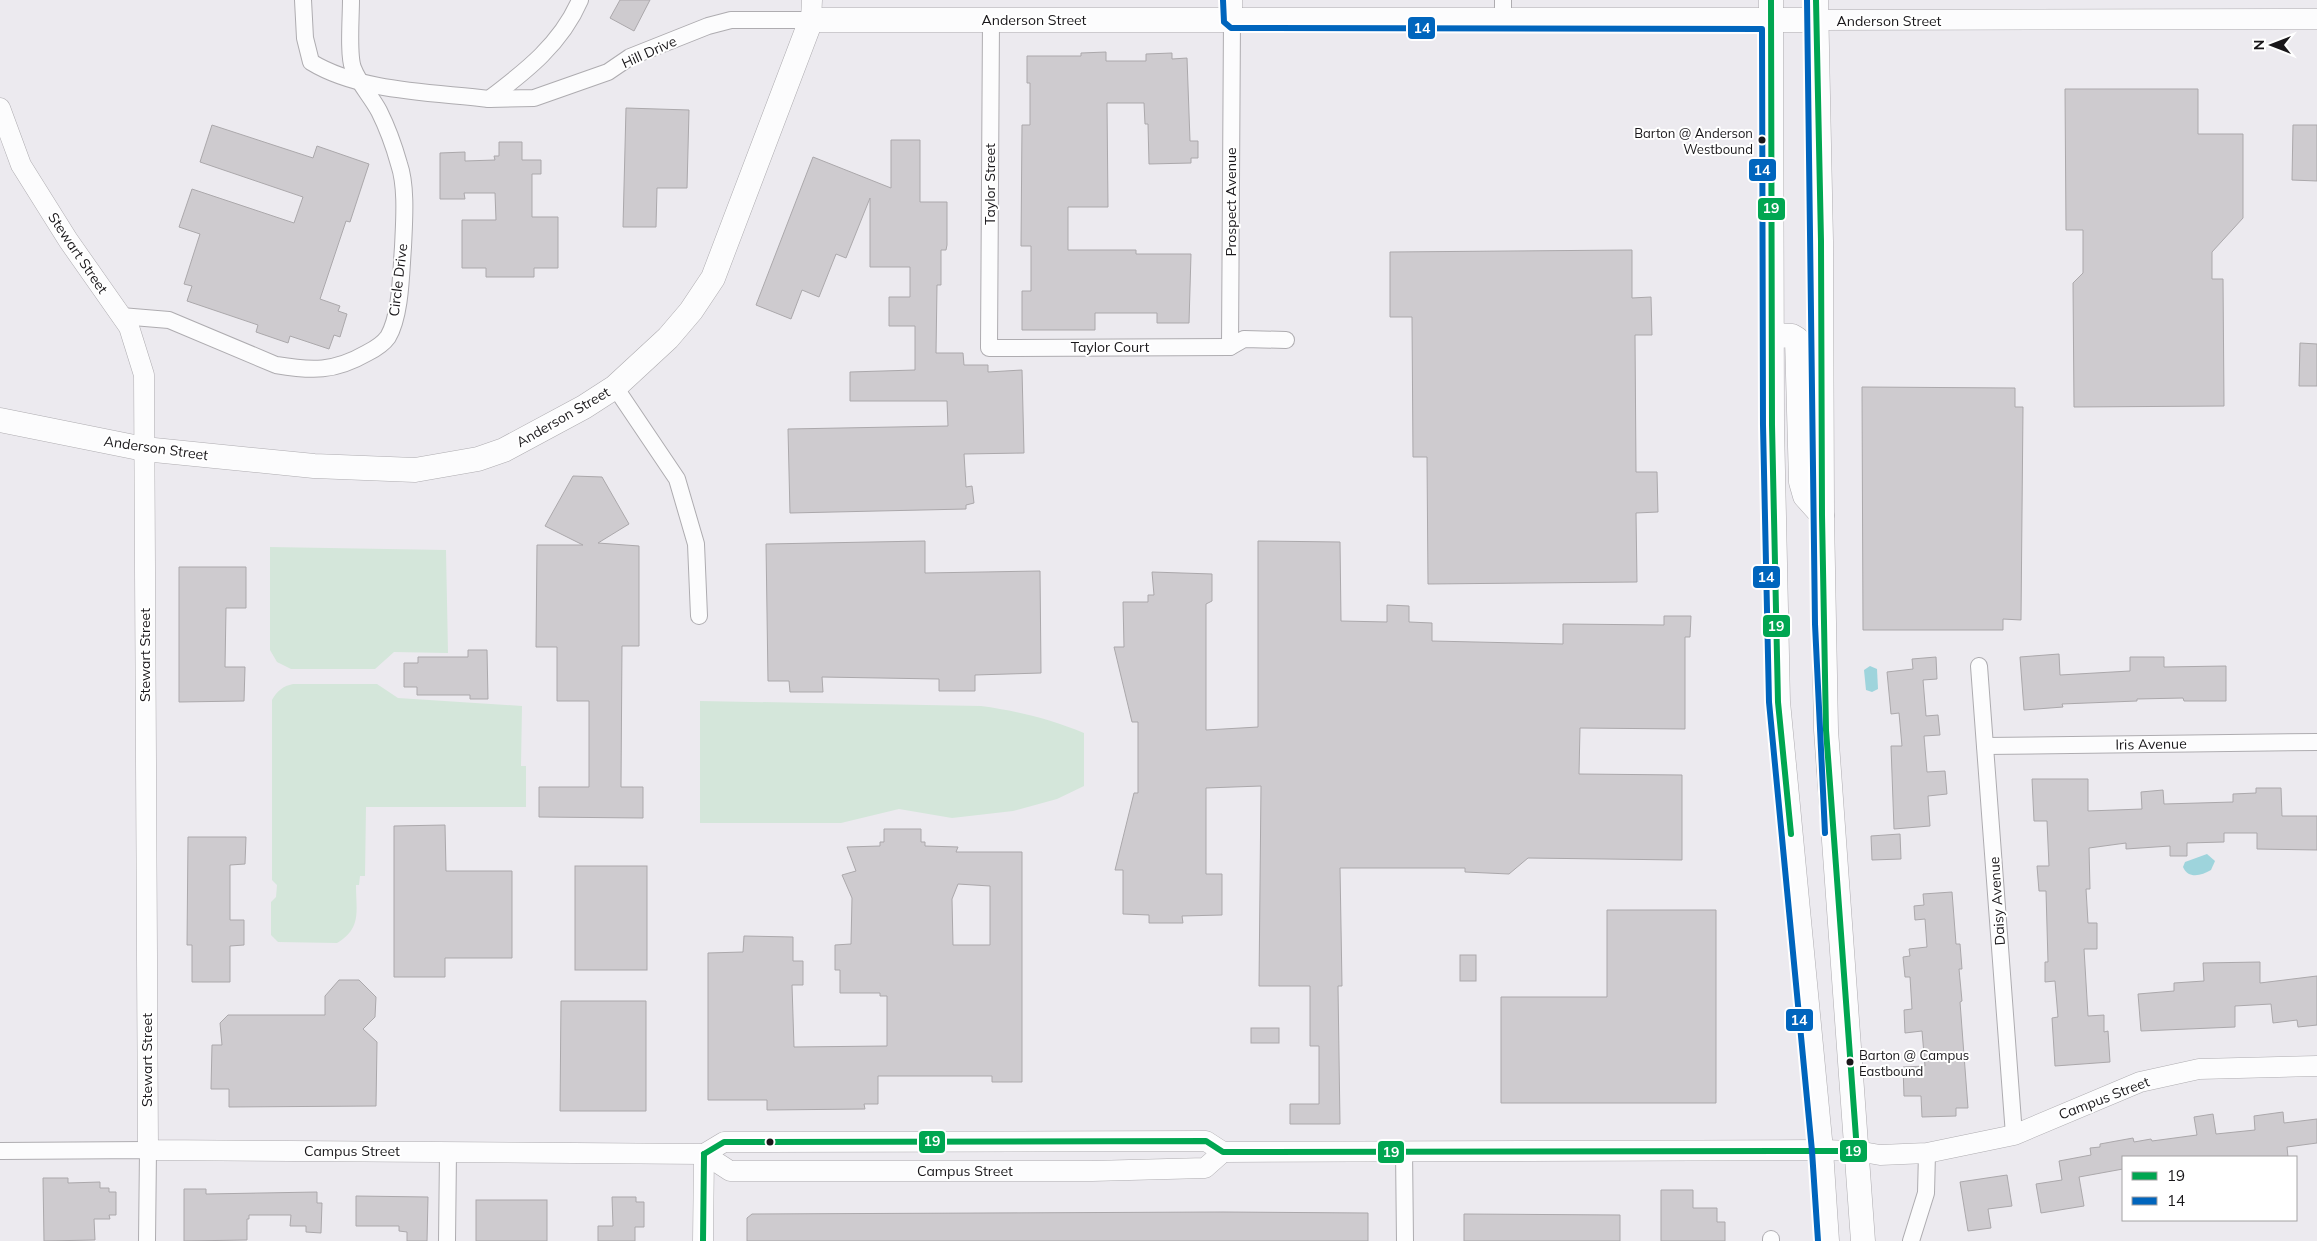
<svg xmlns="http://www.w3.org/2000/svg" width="2317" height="1241" viewBox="0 0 2317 1241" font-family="Mulish,sans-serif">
<rect width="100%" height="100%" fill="#eceaef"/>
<g fill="#d4e6da">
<polygon points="270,547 446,550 448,653 394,652 375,669 291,669 277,662 270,650"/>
<path d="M293,684h84l21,14 124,8 -1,60h5v41h-160l-1,69h-5l-1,9h-3c0,26 6,43 -19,58l-59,-1 -7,-7v-33l5,-5 1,-12 -5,-5v-180c5,-9 11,-14 21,-16z"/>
<path d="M700,701l281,5c37,5 69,13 103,27v53l-27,13 -44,12 -61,7 -53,-9 -58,14h-141z"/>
</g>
<g fill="#9ed4dc">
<polygon points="1870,666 1877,669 1878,689 1872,692 1866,690 1864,670"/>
<path d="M2207,854l8,7 -4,9c-10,6 -23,9 -28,-3l2,-5z"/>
</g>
<g fill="#cecbcf" stroke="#aba8ab" fill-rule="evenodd">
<polygon points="620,0 650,0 634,31 610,18"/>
<polygon points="1106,52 1106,61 1146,61 1146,54 1172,53 1172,59 1187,58 1190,141 1198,141 1198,158 1191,158 1191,163 1149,164 1148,124 1145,124 1144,103 1107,103 1108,207 1068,207 1068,250 1136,250 1136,254 1191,254 1189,323 1157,323 1157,313 1095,313 1095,330 1022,330 1022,291 1031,291 1031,246 1021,246 1022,125 1030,125 1030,83 1027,83 1027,56 1081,56 1081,53"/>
<polygon points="2065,89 2198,89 2198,134 2243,134 2243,218 2212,252 2212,279 2223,279 2224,406 2074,407 2073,283 2083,273 2083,230 2066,230"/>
<polygon points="626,108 689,110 687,188 657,188 656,227 623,227"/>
<polygon points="212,125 313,158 317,146 369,164 350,222 346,221 320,299 340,306 338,311 347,314 340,337 334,335 329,349 290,336 288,343 256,332 258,325 187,301 192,286 184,284 200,234 179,227 192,189 294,223 303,197 200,162"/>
<polygon points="2293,125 2317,125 2317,181 2292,180"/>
<polygon points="891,140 920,140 920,202 947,202 947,245 946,250 941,250 941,285 937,285 936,353 963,353 964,365 988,365 988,372 1022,370 1024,453 964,454 966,487 972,486 974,503 966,505 966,509 790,513 788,429 948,426 947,401 850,401 850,372 915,370 915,326 889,326 889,297 910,297 910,267 870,267 870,198 846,258 836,254 819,297 802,290 791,319 756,305 813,157 891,188"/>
<polygon points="499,142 522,142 522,160 541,160 541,174 532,174 532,217 558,217 558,268 534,268 534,277 486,277 486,268 462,268 462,220 496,220 495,193 464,193 465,199 440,199 440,153 465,152 465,161 495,160 494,156 499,156"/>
<polygon points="1632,250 1632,298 1651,297 1652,335 1635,335 1636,472 1657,472 1658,512 1636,513 1637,582 1428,584 1427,457 1413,457 1412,317 1390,317 1390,252"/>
<polygon points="2300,343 2317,344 2317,386 2299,386"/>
<polygon points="1862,387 2015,388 2015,407 2023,407 2021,620 2003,619 2003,630 1863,630"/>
<polygon points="573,476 602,477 629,524 598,543 639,546 639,646 622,646 621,787 643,787 643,818 539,817 539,787 589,787 589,701 557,701 557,647 536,647 537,545 583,545 545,526"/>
<polygon points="925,541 925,573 1040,571 1041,673 975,675 975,691 939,691 939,679 822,677 823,692 790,692 789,681 768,681 766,544"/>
<polygon points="1258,541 1340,542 1341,621 1387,622 1387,605 1409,606 1409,622 1432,623 1432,641 1563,644 1563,624 1664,625 1664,616 1691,616 1690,637 1685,637 1685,729 1580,728 1579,774 1682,775 1682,860 1528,858 1509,874 1465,872 1465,868 1340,868 1342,986 1338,986 1340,1124 1290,1124 1290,1104 1319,1104 1319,1046 1310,1046 1310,986 1259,986 1261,786 1206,788 1206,874 1222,874 1222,915 1182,916 1183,923 1149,923 1149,915 1123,914 1123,870 1115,870 1134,793 1138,793 1138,722 1132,722 1114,647 1124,647 1123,602 1148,602 1148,595 1154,595 1152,572 1212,574 1212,601 1206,604 1206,730 1258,727"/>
<polygon points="179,567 246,567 246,608 226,608 225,667 245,667 244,701 179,702"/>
<polygon points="468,650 487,650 488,699 470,699 470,695 417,695 417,687 404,687 404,663 418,663 418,657 468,657"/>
<polygon points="2059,654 2060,675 2130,671 2130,657 2164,657 2164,667 2226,666 2226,701 2184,701 2183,698 2137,699 2137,701 2062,704 2063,707 2024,710 2020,657"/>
<polygon points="1936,657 1937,679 1923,680 1926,716 1938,715 1940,735 1924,736 1927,772 1945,771 1947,794 1928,796 1930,826 1894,829 1891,746 1902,746 1899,713 1891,714 1887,672 1913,669 1912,659"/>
<polygon points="2032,779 2088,779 2088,811 2142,809 2141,792 2163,790 2164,804 2233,802 2233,794 2256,793 2256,788 2281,788 2282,816 2317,816 2317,850 2257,849 2257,833 2224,833 2224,842 2187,843 2187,856 2170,856 2170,846 2126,849 2126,843 2089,848 2090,889 2086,889 2088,923 2097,923 2097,949 2084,949 2088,1016 2104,1015 2104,1032 2108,1031 2110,1062 2055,1066 2052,1018 2058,1017 2055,981 2045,982 2045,962 2048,962 2046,891 2039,891 2037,866 2049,866 2047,821 2034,821"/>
<polygon points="445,825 446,871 512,871 512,958 445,958 445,977 394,977 394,826"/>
<path d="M884,829h37v13h4v4l33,1 -2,5h66v230h-30v-6h-114v28h-14l1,5 -98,1v-10h-59v-147l35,-1 1,-16 49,1v24h10v24h-11l2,62 93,-1v-50h-7v-3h-40v-23h-5v-25l16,-1 1,-46 -10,-23 14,-4 -9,-24 33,-1v-4h4zM958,884l32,2v59h-37l-1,-46z"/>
<polygon points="1900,834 1901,859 1872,860 1871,836"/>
<polygon points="188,837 246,837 245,864 230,865 230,920 244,920 244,945 230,946 230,982 192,982 192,945 187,945"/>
<rect x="575" y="866" width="72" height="104"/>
<polygon points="1952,892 1956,944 1960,944 1962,969 1959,969 1962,1001 1960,1002 1968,1108 1956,1108 1956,1116 1922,1117 1921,1096 1904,1096 1903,1067 1925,1066 1922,1031 1905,1033 1904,1010 1912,1009 1910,977 1905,977 1903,957 1910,956 1909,949 1927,947 1925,919 1915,920 1914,906 1924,905 1923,894"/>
<polygon points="1607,910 1716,910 1716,1103 1501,1103 1501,997 1607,997"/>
<rect x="1460" y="955" width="16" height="26"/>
<polygon points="2260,962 2260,983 2317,976 2317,1025 2298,1027 2297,1020 2273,1023 2271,1004 2235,1006 2235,1027 2141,1031 2138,994 2174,991 2174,983 2204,981 2203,963"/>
<polygon points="339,980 359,980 376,997 375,1017 363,1029 377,1042 376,1106 229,1107 229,1089 211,1089 212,1045 222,1045 220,1023 228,1015 325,1015 325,996"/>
<polygon points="561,1001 646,1001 646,1111 560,1111"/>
<rect x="1251" y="1028" width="28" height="15"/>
<polygon points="2283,1112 2284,1123 2317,1119 2317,1143 2287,1147 2288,1157 2123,1157 2123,1169 2079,1177 2084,1206 2041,1213 2036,1184 2062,1180 2059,1161 2091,1155 2090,1148 2100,1147 2100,1144 2133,1138 2134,1142 2151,1139 2152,1141 2197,1135 2194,1117 2213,1114 2216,1134 2255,1130 2254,1116"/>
<polygon points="2007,1175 2012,1206 1988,1209 1991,1228 1968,1231 1960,1182"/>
<polygon points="43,1178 68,1178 68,1183 100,1182 100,1188 109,1188 109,1192 116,1192 116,1215 109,1215 110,1219 94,1219 95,1240 44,1241"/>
<polygon points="184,1189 206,1189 206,1194 317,1192 317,1203 322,1203 321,1233 306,1232 306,1226 290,1226 291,1215 249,1215 249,1219 247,1219 247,1240 184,1241"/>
<polygon points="1661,1190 1693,1190 1693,1208 1717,1208 1717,1222 1725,1222 1725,1241 1661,1241"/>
<polygon points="356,1196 428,1197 427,1241 407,1241 407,1232 399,1231 399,1226 356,1226"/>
<polygon points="612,1197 636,1197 636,1202 644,1202 644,1227 635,1227 635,1241 598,1241 598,1226 613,1226"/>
<rect x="476" y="1200" width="71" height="41"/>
<polygon points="1223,1212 1368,1213 1368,1241 747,1241 747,1218 752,1214"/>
<polygon points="1464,1214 1620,1215 1620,1241 1464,1241"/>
</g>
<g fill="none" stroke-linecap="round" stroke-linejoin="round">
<defs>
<g id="minor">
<path d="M303,0l2,38 6,24c49,30 121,30 178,37 37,-28 72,-55 91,-99"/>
<polyline points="1503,0 1503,20"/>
<polyline points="1232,19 1230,347 1244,339 1286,340"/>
<polyline points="991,20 989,348 1230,347"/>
<polyline points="489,99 534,98 608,72 630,57 708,26 731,20 811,20"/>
<path d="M121,316l48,4 107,45c36,6 58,7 91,-12 8,-4 16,-9 21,-16 13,-22 13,-65 15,-90 1,-24 4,-60 -4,-83 -5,-18 -12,-37 -20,-53 -8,-15 -20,-27 -26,-43 -5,-13 -2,-51 -2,-68"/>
<polyline points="615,387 677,479 696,544 699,616"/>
<polyline points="1979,666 2014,1135"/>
<polyline points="1985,746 2317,742"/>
<polyline points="1404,1150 1405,1241"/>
<polyline points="0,1151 148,1150 147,1241"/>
<polyline points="1771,1239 1771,1241"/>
<polyline points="447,1241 448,1152"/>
<polyline points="1911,1241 1926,1193 1927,1153"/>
</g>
<g id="tertiary">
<polyline points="1232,19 1232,0"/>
<polyline points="811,20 812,0"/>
<polyline points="1816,20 2317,19"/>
<polyline points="0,108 21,165 68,240 129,327 144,375 148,1150 704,1154 724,1142 1206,1141 1223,1152 1821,1150 1857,1151 1880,1155 1927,1153 2014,1135 2140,1082 2199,1069 2317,1066"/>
<polyline points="704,1154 730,1171 1092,1171 1205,1168 1223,1152"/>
<polyline points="703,1241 704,1154"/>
</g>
<g id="secondary">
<polyline points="1771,0 1772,425 1778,702 1821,1150 1827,1241"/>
<polyline points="1816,0 1821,241 1822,515 1826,730 1863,1241"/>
<polyline points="1772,335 1792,336 1797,339 1801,482 1805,496 1822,515"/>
<polyline points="0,420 144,449 314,466 415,470 478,459 504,450 584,407 615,387 668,338 691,311 713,278 811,20 1816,20"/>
</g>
</defs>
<use href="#minor" stroke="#aeacb0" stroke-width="18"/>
<use href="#tertiary" stroke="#aeacb0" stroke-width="21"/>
<use href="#secondary" stroke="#aeacb0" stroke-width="25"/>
<use href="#minor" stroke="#fcfcfd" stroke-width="16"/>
<use href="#tertiary" stroke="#fcfcfd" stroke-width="20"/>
<use href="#secondary" stroke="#fcfcfd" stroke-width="24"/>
<defs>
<g id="bus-1">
<polyline points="1771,0 1772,425 1778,702 1791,834"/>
<polyline points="704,1154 724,1142 1206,1141 1223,1152 1857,1151 1826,730 1822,515 1821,241 1816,0"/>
<polyline points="703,1241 704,1154"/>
</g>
<g id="bus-2">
<polyline points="1223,0 1224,22 1231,28 1762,29 1763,425 1769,702 1812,1151 1818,1241"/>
<polyline points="1807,0 1815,624 1825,833"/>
</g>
</defs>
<use href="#bus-1" stroke="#fff" stroke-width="10"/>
<use href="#bus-2" stroke="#fff" stroke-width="10"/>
<use href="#bus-1" stroke="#00a651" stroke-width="6"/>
<use href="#bus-2" stroke="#0065bd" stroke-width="6"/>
</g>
<g fill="#19171a" stroke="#fff" stroke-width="2">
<circle cx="1762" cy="140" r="4.5"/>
<circle cx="1850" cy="1062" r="4.5"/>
<circle cx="770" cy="1142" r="4.5"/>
</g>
<g text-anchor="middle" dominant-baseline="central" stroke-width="4" stroke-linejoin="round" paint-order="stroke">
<g font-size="13" fill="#19171a" stroke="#fff" text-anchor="end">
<text x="1753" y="133">Barton @ Anderson<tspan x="1753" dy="16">Westbound</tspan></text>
<text x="1859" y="1055" text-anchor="start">Barton @ Campus<tspan x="1859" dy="16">Eastbound</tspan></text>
</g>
<g font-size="14" fill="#19171a" stroke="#fff">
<text x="1034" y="20">Anderson Street</text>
<text x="1889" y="21">Anderson Street</text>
<text transform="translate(649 52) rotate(-24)">Hill Drive</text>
<text transform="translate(990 184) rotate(-90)">Taylor Street</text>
<text transform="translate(1231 202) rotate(-90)">Prospect Avenue</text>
<text transform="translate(78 253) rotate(56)">Stewart Street</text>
<text transform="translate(398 280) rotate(-83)">Circle Drive</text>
<text x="1110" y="347">Taylor Court</text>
<text transform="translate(563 417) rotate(-30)">Anderson Street</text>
<text transform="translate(156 448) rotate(8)">Anderson Street</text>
<text transform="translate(145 655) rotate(-90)">Stewart Street</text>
<text transform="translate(2151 744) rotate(-1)">Iris Avenue</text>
<text transform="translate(1997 901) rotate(-94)">Daisy Avenue</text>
<text transform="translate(147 1060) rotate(-90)">Stewart Street</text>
<text transform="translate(2104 1098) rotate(-21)">Campus Street</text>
<text x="352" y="1151">Campus Street</text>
<text x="965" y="1171">Campus Street</text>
</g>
</g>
<g stroke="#fff" stroke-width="2">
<rect x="1407" y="16" width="29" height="24" rx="5" fill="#0065bd"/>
<rect x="1748" y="158" width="29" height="24" rx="5" fill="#0065bd"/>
<rect x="1757" y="197" width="29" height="24" rx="5" fill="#00a651"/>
<rect x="1752" y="565" width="29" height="24" rx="5" fill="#0065bd"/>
<rect x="1762" y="614" width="29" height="24" rx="5" fill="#00a651"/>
<rect x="1785" y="1008" width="29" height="24" rx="5" fill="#0065bd"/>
<rect x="918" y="1130" width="28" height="24" rx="5" fill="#00a651"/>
<rect x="1839" y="1139" width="29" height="24" rx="5" fill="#00a651"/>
<rect x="1377" y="1140" width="28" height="24" rx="5" fill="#00a651"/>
</g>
<g font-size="14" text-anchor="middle" font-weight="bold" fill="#fff">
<text x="1422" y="33">14</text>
<text x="1762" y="175">14</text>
<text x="1771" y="213">19</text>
<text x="1766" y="582">14</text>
<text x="1776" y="631">19</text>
<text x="1799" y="1025">14</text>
<text x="932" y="1146">19</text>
<text x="1853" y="1156">19</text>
<text x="1391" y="1157">19</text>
</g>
<rect x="2122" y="1156" width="175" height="65" fill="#ffffff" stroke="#a3a2a3"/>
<rect x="2132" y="1172" width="25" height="8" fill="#00a651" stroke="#a3a2a3"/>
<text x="2167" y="1181" font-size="15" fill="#19171a">19</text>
<rect x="2132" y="1197" width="25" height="8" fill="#0065bd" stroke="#a3a2a3"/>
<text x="2167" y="1206" font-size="15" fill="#19171a">14</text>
<g transform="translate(2272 45) rotate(270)" stroke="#ffffff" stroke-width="4" paint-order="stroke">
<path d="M0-4L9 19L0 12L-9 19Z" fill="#19171a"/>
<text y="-8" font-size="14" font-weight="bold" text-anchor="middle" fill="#19171a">N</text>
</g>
</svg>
